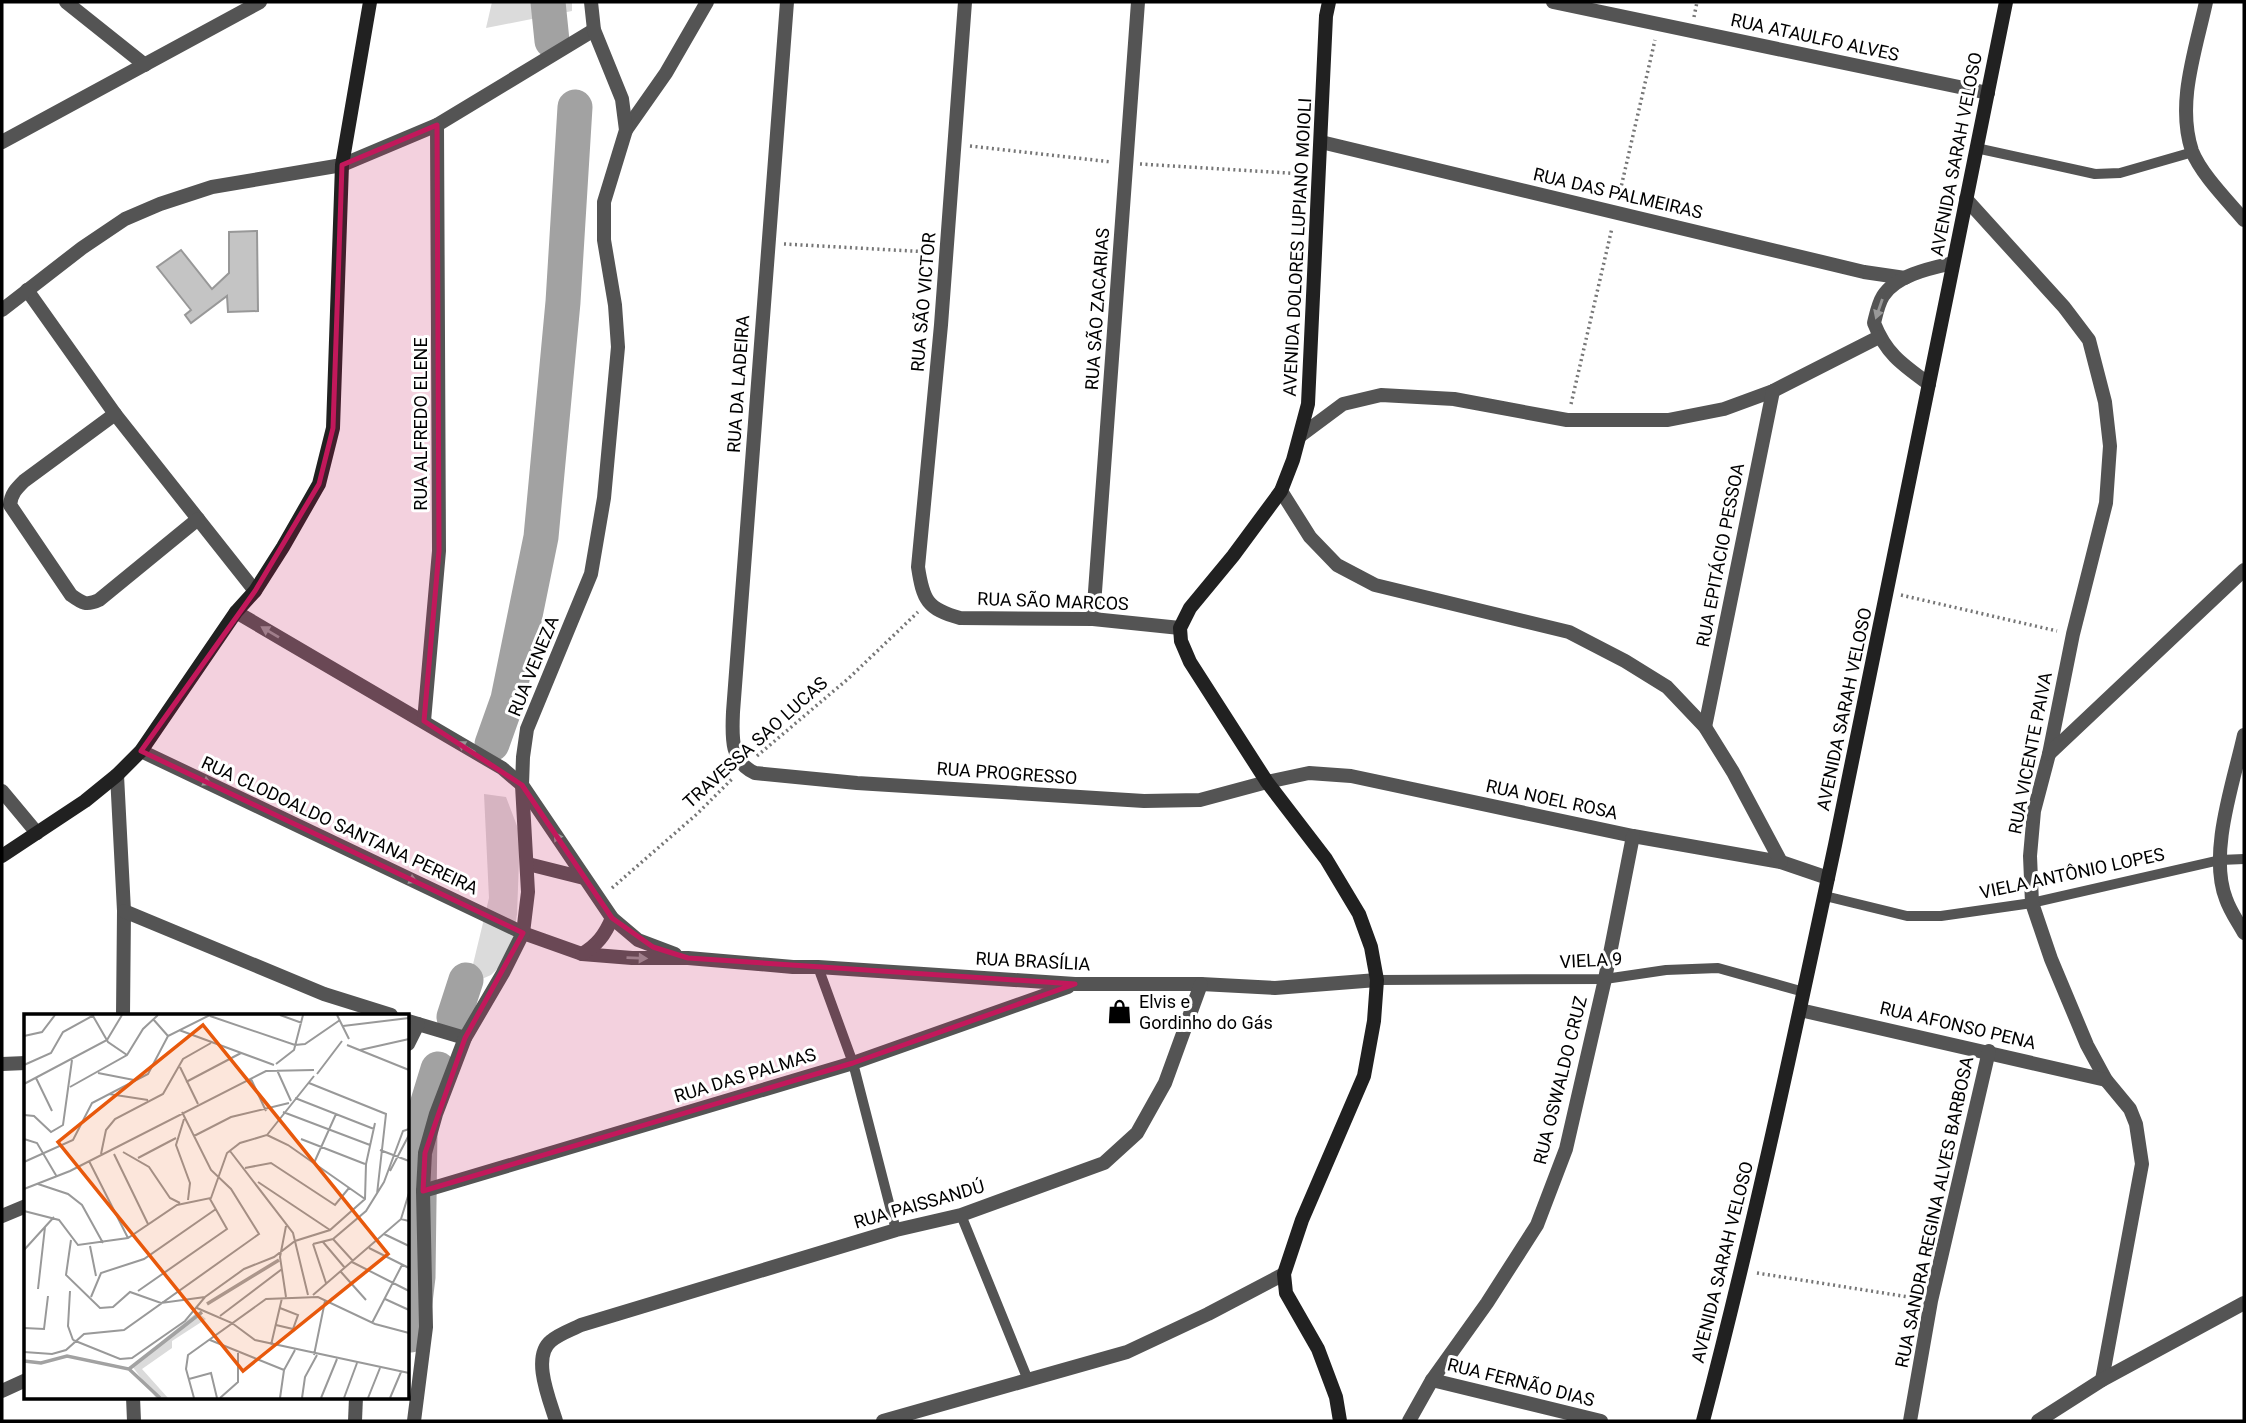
<svg xmlns="http://www.w3.org/2000/svg" width="2246" height="1423" viewBox="0 0 2246 1423" font-family="Roboto,sans-serif">
<rect width="100%" height="100%" fill="#fff"/>
<g fill="#dbdbdb">
<polygon points="492,2 572,2 572,11 486,28"/>
<polygon points="484,794 506,797 520,834 517,914 510,957 491,975 468,985 489,898"/>
</g>
<g fill="none" stroke-linecap="round" stroke-linejoin="round">
<g stroke="#a2a2a2" stroke-width="35">
<polyline points="548,2 552,41"/>
<polyline points="492,744 508,699 541,537 563,302 575,107"/>
<polyline points="454,1017 466,980"/>
<polyline points="411,1335 418,1277 420,1128 438,1069"/>
</g>
</g>
<polygon fill="#c4c4c4" stroke="#989898" stroke-width="2" points="257,231 258,311 228,312 227,296 191,323 185,315 191,310 157,267 181,250 212,289 229,273 229,232"/>
<g fill="none" stroke-linecap="round" stroke-linejoin="round">
<g stroke="#767676" stroke-width="3.5" stroke-dasharray="2 3.5" stroke-linecap="butt">
<polyline points="1694,17 1697,2"/>
<polyline points="970,146 1112,162"/>
<polyline points="1140,164 1304,174"/>
<polyline points="1619,196 1655,40"/>
<polyline points="784,244 930,252"/>
<polyline points="1571,404 1612,228"/>
<polyline points="1901,595 2057,631"/>
<polyline points="757,756 849,678 918,612"/>
<polyline points="612,888 697,814 733,778"/>
<polyline points="1757,1273 1915,1298"/>
</g>
<g stroke="#545454" stroke-width="10">
<polyline points="1976,148 2095,174 2120,173 2193,152"/>
<polyline points="1825,896 1907,916 1941,916 2032,903 2220,860 2244,859"/>
<polyline points="818,967 853,1063 896,1230"/>
<polyline points="1377,980 1605,979 1666,970 1718,968 1804,992"/>
<polyline points="961,1215 1028,1380"/>
</g>
<g stroke="#545454" stroke-width="14">
<polyline points="66,2 145,65"/>
<path d="M787,2l-54,710c-1,24 -3,50 22,61l102,10 287,18 56,-1 67,-18 42,-9 42,3 282,60 148,26 47,16"/>
<path d="M965,2l-24,323 -23,242c5,33 9,42 42,51l133,1 87,9"/>
<polyline points="1553,2 1988,93"/>
<path d="M2206,2c-10,47 -30,101 -14,149 9,23 36,50 52,69"/>
<polyline points="626,130 666,73 707,2"/>
<polyline points="2,142 260,2"/>
<polyline points="1321,142 1864,272 1905,278"/>
<polyline points="1966,199 2064,307 2089,340 2105,402 2110,446 2106,503 2073,634 2049,754 2034,811 2030,856 2032,903 2051,959 2087,1045 2106,1080 2130,1109 2136,1124 2142,1164 2102,1380"/>
<polyline points="27,290 115,414 255,591"/>
<polyline points="2,310 82,248 125,219 160,204 212,187 342,165 437,125 594,30"/>
<path d="M1929,384c-26,-19 -43,-30 -55,-61 2,-8 4,-19 9,-27 13,-21 48,-28 70,-33"/>
<path d="M115,414l-91,67c-8,8 -13,13 -14,24l61,90c11,8 15,11 28,5l99,-81"/>
<polyline points="1300,436 1343,404 1381,395 1454,399 1567,420 1668,420 1724,409 1773,391 1879,337"/>
<polyline points="1281,491 1310,537 1337,565 1375,585 1569,632 1625,661 1667,687 1705,727 1733,772 1781,862"/>
<polyline points="236,612 502,768 522,785 612,918 638,940 675,954"/>
<polyline points="1093,619 1138,2"/>
<polyline points="424,721 439,551 437,125"/>
<polyline points="1705,727 1773,391"/>
<path d="M2244,735c-10,46 -36,118 -18,164 4,12 12,23 18,34"/>
<polyline points="141,751 523,933 582,954 632,958 688,958 793,967 818,967 1075,984 1201,984 1275,988 1377,980"/>
<polyline points="2049,754 2244,570"/>
<polyline points="117,775 124,911 123,1015"/>
<polyline points="2,791 37,833"/>
<polyline points="528,864 584,878"/>
<polyline points="124,911 324,994 391,1015"/>
<path d="M582,954c15,-9 23,-19 30,-36"/>
<polyline points="1800,1010 2106,1080"/>
<polyline points="408,1021 465,1038"/>
<polyline points="408,1044 418,1024"/>
<polyline points="2,1064 26,1063"/>
<polyline points="423,1191 853,1063 1068,987"/>
<polyline points="2,1216 26,1206"/>
<polyline points="1432,1380 1601,1421"/>
<polyline points="2,1391 26,1380"/>
<polyline points="133,1397 134,1421"/>
<polyline points="355,1421 356,1397"/>
<polyline points="414,1421 426,1327 423,1191 425,1153 436,1114 465,1038 503,973 523,933 528,892 522,785 523,757 527,729 591,574 604,498 618,347 615,305 604,240 604,202 626,130 622,99 594,30 591,2"/>
<path d="M556,1421c-6,-20 -25,-64 -5,-80 8,-7 20,-11 30,-16l315,-95 65,-15 143,-52 33,-30 28,-50 36,-99"/>
<polyline points="883,1421 1127,1352 1208,1314 1284,1274"/>
<polyline points="1409,1421 1432,1380 1487,1303 1537,1225 1566,1149 1605,979 1633,836"/>
<polyline points="1910,1421 1931,1301 1989,1051"/>
<polyline points="2038,1421 2102,1380 2244,1303"/>
</g>
<g stroke="#212121" stroke-width="14">
<polyline points="1329,2 1326,16 1308,404 1293,460 1281,491 1233,556 1190,608 1180,628 1181,641 1190,662 1267,782 1326,859 1359,914 1371,947 1377,980 1374,1021 1364,1076 1302,1220 1284,1274 1286,1293 1318,1349 1336,1397 1340,1421"/>
<polyline points="2,856 85,801 117,775 141,751 236,612 255,591 283,547 319,484 333,428 342,165 370,2"/>
<path d="M1703,1421c50,-191 91,-383 132,-576 59,-280 114,-562 171,-843"/>
</g>
</g>
<defs><path id="oneway-solid" d="M-6-.8H1V-3.2L6.5 0L1 3.2V.8H-6Z" transform="scale(1.75)"/></defs>
<g fill="#989898">
<use href="#oneway-solid" transform="translate(1879 309) rotate(109)"/>
<use href="#oneway-solid" transform="translate(270 632) rotate(-149)"/>
<use href="#oneway-solid" transform="translate(466 747) rotate(-149)"/>
<use href="#oneway-solid" transform="translate(202 780) rotate(25)"/>
<use href="#oneway-solid" transform="translate(560 841) rotate(-124)"/>
<use href="#oneway-solid" transform="translate(408 878) rotate(25)"/>
<use href="#oneway-solid" transform="translate(637 958) rotate(2)"/>
</g>
<path fill="#c2185b" fill-opacity="0.2" stroke="#c2185b" stroke-width="5" stroke-linejoin="round" d="M437,125l2,426 -15,170 98,64 90,133 41,29 35,11 387,26 -222,79 -430,128 2,-38 40,-115 58,-105 -382,-182 114,-160 64,-107 14,-56 9,-263z"/>
<defs>
<symbol id="shop-bare" viewBox="-9 -9 18 18"><path d="M-5-2.5h2.3a2.7 3.5 0 0 1 5.4 0H5L5.5 6h-11ZM-1.5-2.5h3a1.5 2.3 0 0 0-3 0Z" fill="#000" stroke="#fff" stroke-width="2.5" paint-order="stroke"/></symbol>
</defs>
<g fill-rule="evenodd">
<use href="#shop-bare" x="1102" y="994" width="35" height="35"/>
</g>
<g text-anchor="middle" dominant-baseline="central" stroke-width="6" stroke-linejoin="round" paint-order="stroke">
<g font-size="18" fill="#000" stroke="#fff">
<text transform="translate(1815 37) rotate(12)">RUA ATAULFO ALVES</text>
<text transform="translate(1956 154) rotate(-79)">AVENIDA SARAH VELOSO</text>
<text transform="translate(1618 193) rotate(13)">RUA DAS PALMEIRAS</text>
<text transform="translate(1297 247) rotate(-87)">AVENIDA DOLORES LUPIANO MOIOLI</text>
<text transform="translate(923 302) rotate(-85)">RUA SÃO VICTOR</text>
<text transform="translate(1097 309) rotate(-86)">RUA SÃO ZACARIAS</text>
<text transform="translate(738 384) rotate(-86)">RUA DA LADEIRA</text>
<text transform="translate(420 424) rotate(-90)">RUA ALFREDO ELENE</text>
<text transform="translate(1720 555) rotate(-79)">RUA EPITÁCIO PESSOA</text>
<text transform="translate(1053 601) rotate(2)">RUA SÃO MARCOS</text>
<text transform="translate(533 666) rotate(-68)">RUA VENEZA</text>
<text transform="translate(1844 709) rotate(-78)">AVENIDA SARAH VELOSO</text>
<text transform="translate(755 742) rotate(-42)">TRAVESSA SAO LUCAS</text>
<text transform="translate(2030 753) rotate(-79)">RUA VICENTE PAIVA</text>
<text transform="translate(1007 773) rotate(4)">RUA PROGRESSO</text>
<text transform="translate(1552 799) rotate(12)">RUA NOEL ROSA</text>
<text transform="translate(340 825) rotate(25)">RUA CLODOALDO SANTANA PEREIRA</text>
<text transform="translate(2072 873) rotate(-12)">VIELA ANTÔNIO LOPES</text>
<text transform="translate(1591 960) rotate(-3)">VIELA 9</text>
<text transform="translate(1033 961) rotate(3)">RUA BRASÍLIA</text>
<text transform="translate(1958 1025) rotate(13)">RUA AFONSO PENA</text>
<text transform="translate(745 1075) rotate(-17)">RUA DAS PALMAS</text>
<text transform="translate(1560 1080) rotate(-76)">RUA OSWALDO CRUZ</text>
<text transform="translate(919 1204) rotate(-16)">RUA PAISSANDÚ</text>
<text transform="translate(1934 1212) rotate(-78)">RUA SANDRA REGINA ALVES BARBOSA</text>
<text transform="translate(1722 1262) rotate(-76)">AVENIDA SARAH VELOSO</text>
<text transform="translate(1521 1382) rotate(14)">RUA FERNÃO DIAS</text>
</g>
<g font-size="18" fill="#000" stroke="#fff" text-anchor="start">
<text x="1139" y="1001">Elvis e<tspan x="1139" dy="21">Gordinho do Gás</tspan></text>
</g>
</g>
<g transform="translate(24 1014)">
<rect width="385" height="385" fill="#fff"/>
<path d="M173,298l9,7 -34,22v7l-30,21 26,29h-12l-24,-32z" fill="#dbdbdb"/>
<path fill="none" stroke="#a2a2a2" stroke-width="3.5" d="M183,290l72,-44M0,347l17,2 26,-7 62,13 31,29M105,355l73,-57"/>
<path fill="none" stroke="#999" stroke-width="2" d="M256,1l22,8M313,1l12,24M69,2l15,26 19,13M186,2l85,29 10,-1 35,-24M129,5l15,17M319,12l66,-8M155,16l95,35M0,22l18,-4 13,-17M323,31l62,25M336,36l49,-11M252,50l18,-14 9,-35M0,51l27,-12 12,-21 31,-17M156,53l18,37M253,56l14,31M74,59l36,7M293,60l25,-33M12,64l16,33M227,65l15,32M162,68l55,-29M285,69l77,31 -9,80M0,70l83,-44 15,-25M46,73l57,-32 16,-26 15,-14M85,80l39,6M271,84l79,31M259,98l87,33M0,101l10,1 17,16 12,-7 9,-65M160,105l-8,26 14,38 -2,17M243,121l21,10 77,54M170,122l37,-19 58,-14M0,125l13,4 20,34M277,125l64,25M356,136l29,11M206,137l63,82 15,62M99,138l26,15 21,31 10,5M77,140l5,-24 9,-11 48,-25 20,-35 28,-16M90,140l34,70M114,144l38,-20M65,147l39,77M0,148l49,-22 19,-37 56,-29 20,-38 42,-21M290,149l22,-49M221,154l26,-5 64,42 14,-17M366,157l19,-36M234,168l72,48M14,170l30,10 14,11 21,38M0,175l46,-18 196,-100 48,-1M0,197l35,9 19,25 50,-7 49,-33 34,-7 16,-45 13,-10 27,-8 47,-59M377,205l8,-26M262,212l-6,31 6,40M360,220l25,12M309,225l20,22M47,226l-5,35 34,33 13,-1 17,-15 31,11 44,-6M299,228l22,26M289,230l20,-5 33,-28 18,-29 19,-51 6,-2M289,230l13,39M66,232l6,30M345,234l40,20M0,236l30,-33M328,248l57,29M317,258l25,28M14,275l7,-62M46,277l-2,35 5,14M114,277l89,-62 -17,-30M289,281l88,-76 8,2M67,283l10,-24 43,-14 72,-50M361,285l24,11M173,294l35,15 23,17 154,33M196,302l62,-47M348,309l30,-58M252,311l17,4 5,-14 -18,-7M0,314l20,1 4,-33M49,326l47,19 12,-1 53,-37 20,-24 39,-28 30,-12 21,-16 35,-11 35,-31 1,-35 9,-41M186,326l74,30M247,331l11,-47M0,338l28,2 14,-4 18,-16 40,-4 135,-96 -28,-45 -20,-19 -29,-58M290,341l11,-54M165,365l22,-6 6,25M170,384l-8,-29 2,-14 78,-56 52,-2 57,27 34,9M196,384l18,-16v-31M256,384l4,-28 11,-20M278,384l3,-21 12,-22M297,384l16,-39M320,384l13,-35M344,384l12,-30M366,384l11,-26"/>
<path fill="#e8590c" fill-opacity="0.15" stroke="#e8590c" stroke-width="3.5" d="M179,11l185,229 -145,117 -185,-229z"/>
<rect width="385" height="385" fill="none" stroke="#000" stroke-width="3.5"/>
</g>
<rect width="2246" height="1423" fill="none" stroke="#000000" stroke-width="7"/>
</svg>
